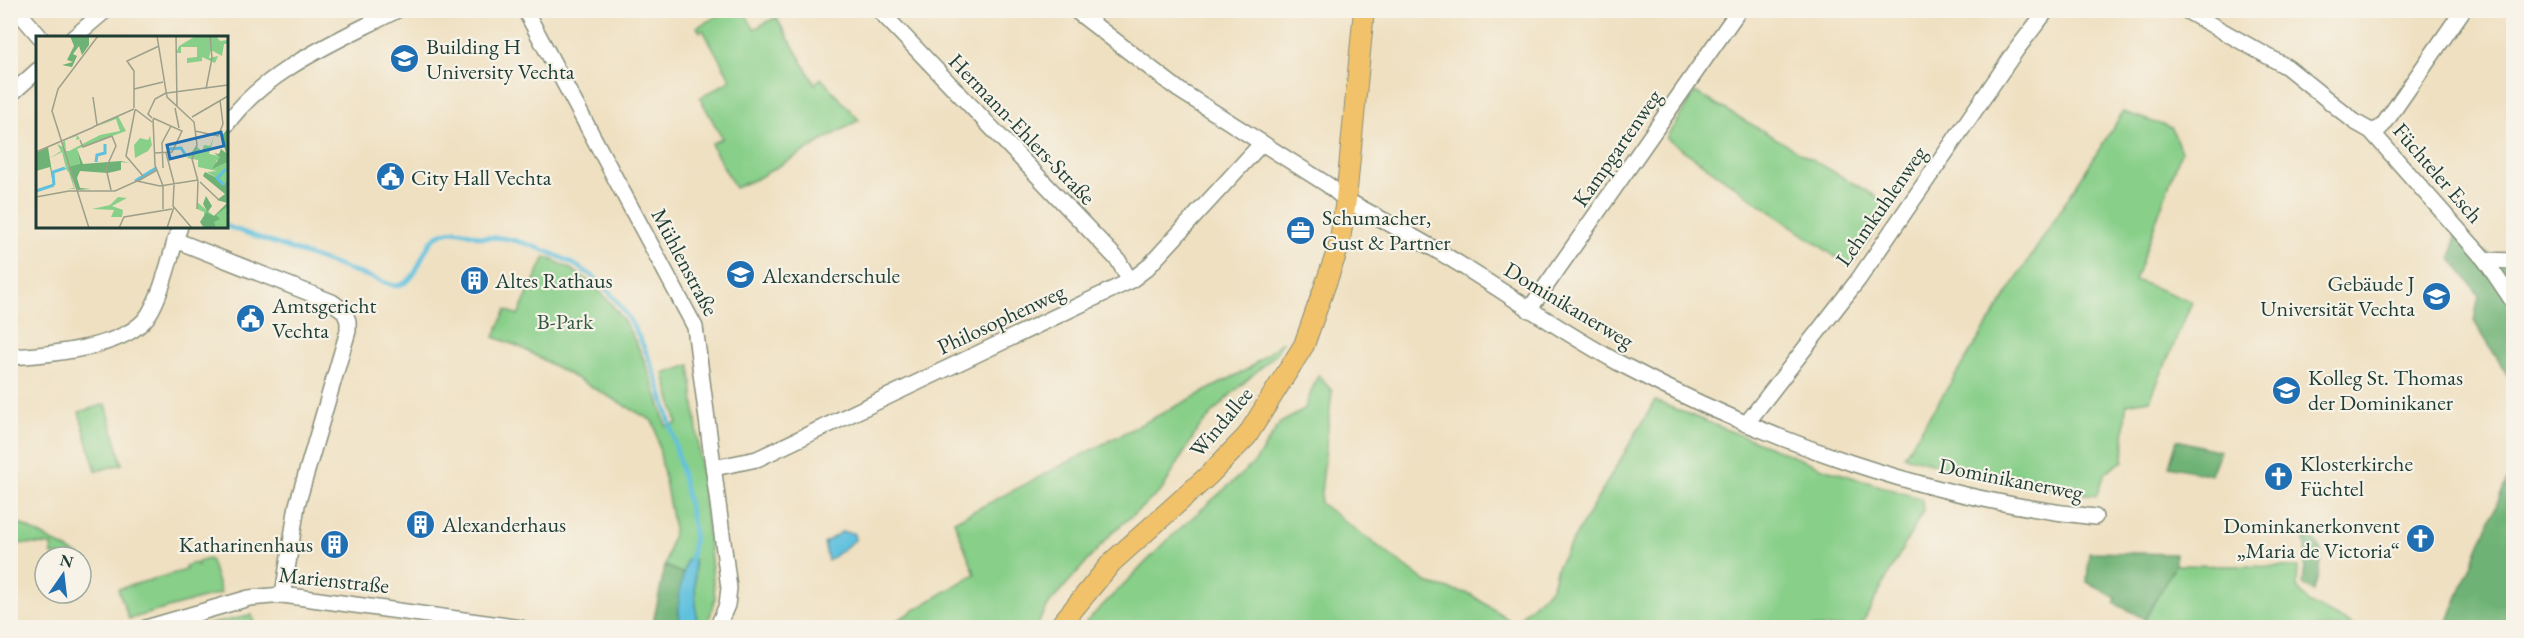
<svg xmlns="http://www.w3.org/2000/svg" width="2524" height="638" viewBox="0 0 2524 638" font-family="'EB Garamond',serif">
<rect width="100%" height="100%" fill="#f7f3e8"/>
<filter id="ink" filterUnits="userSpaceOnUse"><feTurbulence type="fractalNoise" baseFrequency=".0167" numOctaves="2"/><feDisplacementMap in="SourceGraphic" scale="12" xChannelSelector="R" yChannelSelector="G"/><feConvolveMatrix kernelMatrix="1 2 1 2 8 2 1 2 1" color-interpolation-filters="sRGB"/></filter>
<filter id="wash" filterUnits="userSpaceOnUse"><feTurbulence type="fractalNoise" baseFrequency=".008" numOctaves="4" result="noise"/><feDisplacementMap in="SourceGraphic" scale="24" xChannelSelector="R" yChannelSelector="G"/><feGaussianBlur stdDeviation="1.35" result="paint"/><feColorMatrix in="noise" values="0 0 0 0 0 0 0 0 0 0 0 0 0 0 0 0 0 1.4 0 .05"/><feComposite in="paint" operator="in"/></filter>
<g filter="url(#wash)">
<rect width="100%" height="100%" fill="#efe0c1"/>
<g fill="#88cf89" stroke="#54865e" stroke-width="1.5">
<polygon points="720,11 744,11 754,29 776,17 815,84 821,78 859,120 758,178 735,188 711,144 722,138 700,98 731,80 703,30 700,32 697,27 721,14"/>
<polygon points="1695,92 1893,206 1850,267 1666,138"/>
<polygon points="2123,112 2172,128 2181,152 2135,280 2192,302 2150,400 2126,404 2123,461 2106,472 2096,496 1966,472 1904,456"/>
<path d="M545,257c75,27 101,98 121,169l11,-3 -13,-49 26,-9 25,233 -6,22 -6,7h-6l-2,-5 -1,-42 -29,-14 9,-37 -19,-103 -4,-6 -131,-73 -26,-10 12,-27 12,5z"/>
<polygon points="1283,341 1276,354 1227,398 1198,429 1162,490 1112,533 1050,603 1035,627 886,627 975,574 954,521 1248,369"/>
<polygon points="1318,375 1332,391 1320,503 1429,584 1470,594 1514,623 1552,587 1557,567 1655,401 1823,468 1922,499 1923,511 1860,627 1081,627 1174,534 1255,462 1280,423 1304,410"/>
<polygon points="106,404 122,464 96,471 79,412"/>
<polygon points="10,519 11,519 80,556 52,555 51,545 16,543 16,550 11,548"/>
<polygon points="208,559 211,561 221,593 129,619 118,589 186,570 185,566 195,563 198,566 198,562"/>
<polygon points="2175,565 2298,567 2297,587 2308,602 2356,627 2140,628"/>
<polygon points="252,615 255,627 198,627"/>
</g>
<g fill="#6eb275" stroke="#467854" stroke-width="1.5">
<polygon points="2456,234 2513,268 2513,384 2474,321 2479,295 2451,258"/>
<polygon points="2177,440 2220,451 2211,475 2169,466"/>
<polygon points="2512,468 2513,627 2445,627"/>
<path d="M2304,539h10c15,16 3,34 0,53l-11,-8 3,-27z"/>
<polygon points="2089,552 2175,554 2175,565 2145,619 2114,603 2116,598 2087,582"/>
<polygon points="665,566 684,574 678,610 682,627 652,628"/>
</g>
<g fill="#60c1de" stroke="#407f89" stroke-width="1.5">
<polygon points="841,532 854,533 855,540 828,561 824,543"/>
<path d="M687,559l7,1 3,67h-15c-8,-22 0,-46 5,-68z"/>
</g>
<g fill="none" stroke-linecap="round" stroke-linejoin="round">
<path stroke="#60c1de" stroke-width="4.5" d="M226,226l169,60c34,-4 19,-57 63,-55 7,0 15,4 22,6 8,1 15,0 23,1 28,5 64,20 88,37 58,44 80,146 94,213 3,15 8,31 9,45 0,11 -3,22 -4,32"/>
</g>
</g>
<g filter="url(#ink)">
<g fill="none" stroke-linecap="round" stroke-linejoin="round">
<defs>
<g id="minor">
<polyline points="17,10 41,38"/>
<polyline points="525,10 695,327 729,588 727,605 717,628"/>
<polyline points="879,10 1118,260 1130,281"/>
<path d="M1075,10l104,80 149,95 18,15c43,23 86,46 126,72 49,31 96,63 147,91 147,78 310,136 476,154"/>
<polyline points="2185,10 2287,67 2355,122 2371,131"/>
<polyline points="73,38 106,10"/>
<polyline points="10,95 38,70"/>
<path d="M226,125c40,-56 112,-84 171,-115"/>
<polyline points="2371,131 2485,260 2514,303"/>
<polyline points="2371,131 2379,129 2384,124 2463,10"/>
<polyline points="175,240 332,302 344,311 348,321 348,331 297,505 283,595"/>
<polyline points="2485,260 2514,261"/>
<polyline points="1529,310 1739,10"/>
<path d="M10,357c37,-2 119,-9 139,-43 15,-25 21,-59 31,-88"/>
<polyline points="1746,424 1858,280 2017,49 2047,10"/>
<polyline points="714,468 757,459 1130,281 1147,268 1262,143"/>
<polyline points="146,628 249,598 283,595 521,628"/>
</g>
<polyline id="major" points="1058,628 1112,562 1209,475 1247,436 1304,345 1339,246 1346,200 1364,10"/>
</defs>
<use href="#minor" stroke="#878e7a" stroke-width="18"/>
<use href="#major" stroke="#878e7a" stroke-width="22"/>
<use href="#minor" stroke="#fff" stroke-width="15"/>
<use href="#major" stroke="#f2c26a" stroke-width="20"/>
</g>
</g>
<defs>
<symbol id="university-disc" viewBox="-11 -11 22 22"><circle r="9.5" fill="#1f6fb2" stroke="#f7f3e8"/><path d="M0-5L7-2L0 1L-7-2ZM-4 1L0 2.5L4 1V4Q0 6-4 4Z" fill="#fff"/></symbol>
<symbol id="civic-disc" viewBox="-11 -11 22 22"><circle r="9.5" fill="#1f6fb2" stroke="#f7f3e8"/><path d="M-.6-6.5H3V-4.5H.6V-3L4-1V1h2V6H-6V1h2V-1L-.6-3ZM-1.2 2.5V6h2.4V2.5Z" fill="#fff"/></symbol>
<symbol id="office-disc" viewBox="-11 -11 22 22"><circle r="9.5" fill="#1f6fb2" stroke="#f7f3e8"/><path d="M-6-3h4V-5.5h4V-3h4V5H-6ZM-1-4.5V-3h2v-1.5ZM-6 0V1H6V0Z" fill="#fff"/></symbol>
<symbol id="school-disc" viewBox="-11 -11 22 22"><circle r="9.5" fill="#1f6fb2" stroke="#f7f3e8"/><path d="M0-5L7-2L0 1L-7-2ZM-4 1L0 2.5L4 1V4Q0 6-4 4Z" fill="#fff"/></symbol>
<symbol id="building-disc" viewBox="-11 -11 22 22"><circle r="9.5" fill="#1f6fb2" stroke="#f7f3e8"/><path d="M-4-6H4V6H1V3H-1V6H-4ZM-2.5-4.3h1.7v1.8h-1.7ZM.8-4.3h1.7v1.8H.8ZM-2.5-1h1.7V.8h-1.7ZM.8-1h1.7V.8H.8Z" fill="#fff"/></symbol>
<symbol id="church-disc" viewBox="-11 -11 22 22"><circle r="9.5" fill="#1f6fb2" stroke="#f7f3e8"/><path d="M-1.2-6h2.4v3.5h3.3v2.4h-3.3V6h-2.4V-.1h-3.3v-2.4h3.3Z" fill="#fff"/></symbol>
</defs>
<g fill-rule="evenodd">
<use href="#university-disc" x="388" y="42" width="33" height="33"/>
<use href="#civic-disc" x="374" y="160" width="33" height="33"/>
<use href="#office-disc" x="1284" y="214" width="33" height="33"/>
<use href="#school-disc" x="724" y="258" width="33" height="33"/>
<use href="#building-disc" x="458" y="264" width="33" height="33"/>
<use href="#university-disc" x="2420" y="280" width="33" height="33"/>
<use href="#civic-disc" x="234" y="302" width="33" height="33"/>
<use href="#school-disc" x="2270" y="374" width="33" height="33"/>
<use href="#church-disc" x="2262" y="460" width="33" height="33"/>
<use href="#building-disc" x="404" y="508" width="33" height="33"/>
<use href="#church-disc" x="2404" y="522" width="33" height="33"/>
<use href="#building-disc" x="318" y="528" width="33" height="33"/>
</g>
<g text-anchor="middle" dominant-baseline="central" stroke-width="4.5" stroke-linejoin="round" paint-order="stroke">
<g font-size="22" fill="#1f3d34" stroke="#f7f3e8" text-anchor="start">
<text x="426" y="46">Building H<tspan x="426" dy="25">University Vechta</tspan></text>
<text x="411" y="177">City Hall Vechta</text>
<text x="1322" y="217">Schumacher,<tspan x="1322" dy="25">Gust &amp; Partner</tspan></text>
<text x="762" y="275">Alexanderschule</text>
<text x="495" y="280">Altes Rathaus</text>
<text x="2415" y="283" text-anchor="end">Gebäude J<tspan x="2415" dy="25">Universität Vechta</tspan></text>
<text x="272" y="305">Amtsgericht<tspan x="272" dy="25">Vechta</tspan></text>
<text x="2308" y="377">Kolleg St. Thomas<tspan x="2308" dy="25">der Dominikaner</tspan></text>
<text x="2300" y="463">Klosterkirche<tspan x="2300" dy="25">Füchtel</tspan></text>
<text x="442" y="524">Alexanderhaus</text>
<text x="2400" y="525" text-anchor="end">Dominkanerkonvent<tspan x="2400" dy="25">„Maria de Victoria“</tspan></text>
<text x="313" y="544" text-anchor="end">Katharinenhaus</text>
</g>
<g font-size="22" fill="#1f3d34" stroke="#f7f3e8">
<text transform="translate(1022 129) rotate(46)">Hermann-Ehlers-Straße</text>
<text transform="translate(1617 148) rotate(-55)">Kampgartenweg</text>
<text transform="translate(2438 173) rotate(49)">Füchteler Esch</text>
<text transform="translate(1881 206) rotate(-55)">Lehmkuhlenweg</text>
<text transform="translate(685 262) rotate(62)">Mühlenstraße</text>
<text transform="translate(1569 305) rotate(31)">Dominikanerweg</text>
<text transform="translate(1001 319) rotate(-25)">Philosophenweg</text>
<text transform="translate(1221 422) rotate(-50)">Windallee</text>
<text transform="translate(2011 479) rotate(11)">Dominikanerweg</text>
<text transform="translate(334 580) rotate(6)">Marienstraße</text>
</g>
<g font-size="22" fill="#345a45" stroke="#f7f3e8">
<text x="565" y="321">B-Park</text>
</g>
</g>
<g transform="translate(36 36)">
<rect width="192" height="192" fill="#efe0c1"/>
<path d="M180,0l4,5 8,-1v4h-4l-2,12 -11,-6 -2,8 9,-2 -3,7 -13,-6v4l-15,2v-5l10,-1v-10h-16v6h-5l3,-7 15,-9zM82,80l8,15 -49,18 3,16 -12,2 2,5 1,-4 6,21 -5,-12 3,12h-7l6,-1 -5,-15 -3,-4 -9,1 9,-2 -4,-16 -12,6 11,-7 -4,-7 8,4 -3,-5 3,-3 12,-5 3,4 -4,1 1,-4 -12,4 1,11h3l31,-16 20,-4 -4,-12 -18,7zM114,100l2,9 -4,6 -13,7 -1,-13 6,-7 8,2zM178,101l-5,17 16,3 -9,4 2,5 -6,3 16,-7v25l-10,-7 8,-11 -9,9 -10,-6 10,-1 -19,-4v-7l-11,-2 9,-12 6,5 2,-6 6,1zM82,161l9,1 -15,8 11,4 -1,7h-11l3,-7 -22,-1 18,-4zM161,166l17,14 14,-11v23h-23l-1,-16 -7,-3z" fill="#88cf89"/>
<path d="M34,0h19v9l-7,10 -3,-9 -6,8 4,2 -5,11 -10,-2 11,-3 -6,-2 7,-14zM192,92v34l-16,7 8,-12 -6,-4 5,1 2,-5 5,4 -5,-16zM12,111l6,38h-1l-3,-18 -14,4v-18zM41,113l6,15 38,-3 9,2 -9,-1v8l-13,3 -28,-2 -3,7 3,10 11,1 -14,1 -9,-23 12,-3zM191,133l-9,11 6,5 4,-5v26l-12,9 4,4 -6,3 2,6h-12l-4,-6 7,-11 -4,-7 3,-8 6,10 -5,7 7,3 13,-13 -10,-3 8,-6 -22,-18 2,-4 12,6z" fill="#6eb275"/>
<path fill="none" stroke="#60c1de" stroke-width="3" d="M133,113l12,-1 4,6M60,126l1,-7 8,-2v-9M99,145l21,-13M18,149l-1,-13 12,-4M188,149l-7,-7 9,-9M0,155l18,-6"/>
<path fill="none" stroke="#9c9f89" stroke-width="1.5" d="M121,0l10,61 27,25 3,23 -5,14 6,22M140,0l1,70M98,53l29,-7M170,53l6,-31 -2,-22M131,57l61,-8M57,61l4,28M98,72v-37l-7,-10 32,-15M139,72l4,20M99,73l17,13M99,74l-9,46 17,20M156,81l36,-21M116,82l-4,-4 7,-15 11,-6M117,82l29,13 -10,21 -17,1M117,83l2,46 8,21M57,91l41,-18M159,95l23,5 5,-12 -3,-24M44,104l3,7 29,-11M0,116l58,-25M130,117l8,30M127,132l-1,-25 9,-17M102,145l19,-11M164,146l19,18M138,149l-1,21 19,22M75,154l-5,-22 10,-22 -4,-10M0,161l33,-6h46l22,-10 23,5 38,-6M127,173v-23M161,173l1,-28M53,192l-37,-117 6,-22 40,-53M83,192l5,-11 48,-8M131,192l7,-21"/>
<path fill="#1f6fb2" fill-opacity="0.15" stroke="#1f6fb2" stroke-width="3" d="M185,96l3,14 -54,13 -3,-14z"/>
<rect width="192" height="192" fill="none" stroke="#1f3d34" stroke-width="3"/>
</g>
<rect width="2524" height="638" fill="none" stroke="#f7f3e8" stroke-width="36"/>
<g transform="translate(63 575) rotate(14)"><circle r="28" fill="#f7f3e8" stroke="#a1aaa0" stroke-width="1.5"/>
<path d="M0-4.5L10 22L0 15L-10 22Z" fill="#1f6fb2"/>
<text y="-9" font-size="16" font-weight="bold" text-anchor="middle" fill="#1f3d34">N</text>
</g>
</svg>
